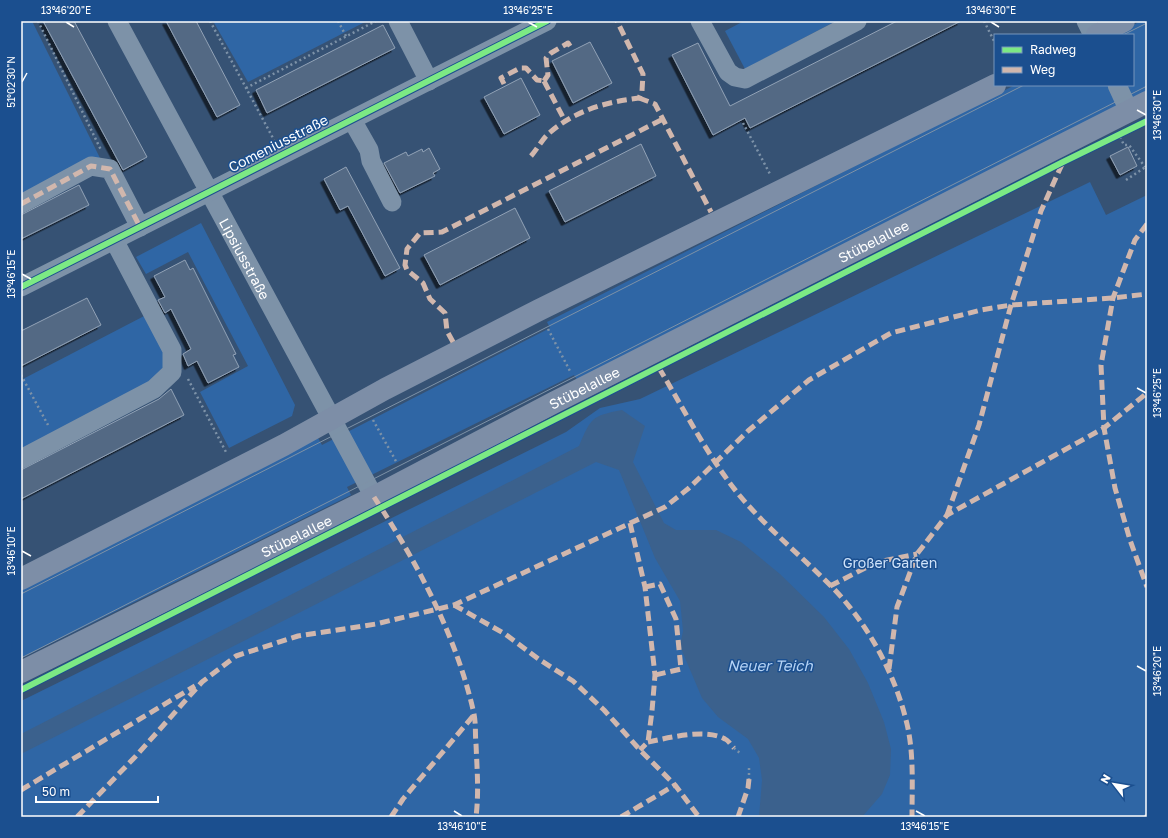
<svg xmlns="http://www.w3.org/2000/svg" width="1168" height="838" viewBox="0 0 1168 838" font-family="'Golos Text',sans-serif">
<defs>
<filter id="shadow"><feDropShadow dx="-3.5" dy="3.5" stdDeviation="0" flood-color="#0009"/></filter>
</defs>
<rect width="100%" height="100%" fill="#365274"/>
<g fill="#2f66a5">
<polygon points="21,21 32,21 100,158 21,197"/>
<polygon points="213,21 364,21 365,22 248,82"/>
<polygon points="744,21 836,21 745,69 725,31"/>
<polygon points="1141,21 1147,21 1147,93 577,380 574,375 572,376 347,487 351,495 21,658 21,587 318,438 322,445 550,328 547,322 1015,85 1133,85 1133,35 1113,35"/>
<polygon points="1090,182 1106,215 1147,195 1147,817 21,817 21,701 566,432 600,408 640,399"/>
<polygon points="201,223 295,405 292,416 229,448 200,392 248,366 188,252 146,274 136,257"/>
<polygon points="148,314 165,344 167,369 151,385 21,453 21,380"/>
</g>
<path fill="#3b618d" d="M622,410l23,16 -12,36 31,61 12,7h40l25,12 39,32 44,43 25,32 19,34 16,39 7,27 -1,26 -8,19 -20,23h-103l3,-37 -3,-22 -11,-19 -30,-22 -16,-19 -22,-52 3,-15 -3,-30 -25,-43 -36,-88 -23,-8 -575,292v-20l558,-288c12,-28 12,-30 43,-36z"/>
<g fill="#526984" stroke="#92a2b6" filter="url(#shadow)">
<polygon points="43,21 74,21 147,157 123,170"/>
<polygon points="166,21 196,21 240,105 217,117"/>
<polygon points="897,21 961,21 750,128 745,118 713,135 672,55 698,43 730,106"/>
<polygon points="383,25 395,48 267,113 256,90"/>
<polygon points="590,42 612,83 573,103 552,61"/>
<polygon points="521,78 540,115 504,134 484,97"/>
<polygon points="641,144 656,176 565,222 549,191"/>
<polygon points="1128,147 1137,166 1120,175 1110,156"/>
<polygon points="429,148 440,169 433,173 435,176 400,193 384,163 406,152 408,156 422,149 423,152"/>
<polygon points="346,167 400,268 385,276 348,206 340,210 324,179"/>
<polygon points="79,185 89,205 21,239 21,215"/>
<polygon points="515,208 530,238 440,285 424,255"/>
<polygon points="185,260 190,270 193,268 236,354 233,355 239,367 208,383 197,361 188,366 183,354 191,349 171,309 165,313 158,300 165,297 154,276"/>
<polygon points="87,298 101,325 21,366 21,331"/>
<polygon points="171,389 184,415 21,499 21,470 159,399"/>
</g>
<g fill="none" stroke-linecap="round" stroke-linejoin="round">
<g stroke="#7d92a8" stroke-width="2.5" stroke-dasharray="2 3" stroke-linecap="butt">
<polyline points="38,21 101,150"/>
<polyline points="210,21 274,140"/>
<polyline points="338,21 346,36"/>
<polyline points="984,21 995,43"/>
<polyline points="246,88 376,21"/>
<polyline points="743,123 771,176"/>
<polyline points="1120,137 1124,145 1129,145 1145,167"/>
<polyline points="1126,180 1147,166"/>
<polyline points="548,329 571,373"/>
<polyline points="21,375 48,425"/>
<polyline points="188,379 227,454"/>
<polyline points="373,420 397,463"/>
<polyline points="734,748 741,754"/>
<polyline points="749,768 749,779"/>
</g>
<g stroke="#7d92a8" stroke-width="19">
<path id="s1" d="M117,21l257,476"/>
<polyline points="398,21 429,81"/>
<polyline points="700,21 728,72 735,77 745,79 857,21"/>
<polyline points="1086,21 1093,35"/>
<polyline points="1117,85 1129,111"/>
<polyline points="352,120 369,150 371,161 392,202"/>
<polyline points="21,204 91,166 110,169 140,227"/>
<polyline points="21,287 547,21"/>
<polyline points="21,459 154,389 172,372 172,350 114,240"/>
</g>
<g stroke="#7d8ea7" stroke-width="22">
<polyline points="1097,35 1124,21"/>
<polyline points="21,579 284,445 385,389 539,310 995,85"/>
<path id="s2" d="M21,672l353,-175 181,-95 592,-300"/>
</g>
<g stroke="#7e92a7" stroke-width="1">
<polyline points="1123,35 1147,23"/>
<polyline points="21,594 1024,85"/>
<polyline points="21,658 1147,86"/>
</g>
<g stroke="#d1b7ad" stroke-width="5" stroke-dasharray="10 5" stroke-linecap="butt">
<polyline points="544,81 548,75 546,58 551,53 568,43 572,49"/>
<polyline points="544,81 565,121"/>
<polyline points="504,84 501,78 520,68 526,68 537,80 544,81"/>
<polyline points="639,98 655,104 711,212"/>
<path d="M531,156c6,-7 11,-16 17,-22 26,-23 57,-32 91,-36l3,-7 1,-17 -26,-53"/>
<polyline points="21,204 91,166 110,169 140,227"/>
<polyline points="1147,224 1135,240 1113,298 1101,365 1104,428 1115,488 1130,540 1147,587"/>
<polyline points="453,342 447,331 445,313 430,299 423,283 407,270 405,265 407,249 420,233 442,232 663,119"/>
<path d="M659,368c26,43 49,89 81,128 27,32 60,59 90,89 37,37 65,88 77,139 7,30 5,62 5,93"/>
<path d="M374,497c43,65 83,140 100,217 2,10 1,20 2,30 1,25 3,48 0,73"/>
<polyline points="947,515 979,425 1011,305 1041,211 1063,162"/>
<polyline points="630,523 645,587 655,675 652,711 648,742 640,750"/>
<polyline points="830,586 877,562 917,554"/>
<polyline points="645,587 660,584 676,619 681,669 655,675"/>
<polyline points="454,605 505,634 540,660 573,681 604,710 640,750 675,785 699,817"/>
<polyline points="889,669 897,607 917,554 947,515 1104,428 1147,393"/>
<path d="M648,742c20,-4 58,-14 77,-3 3,1 6,6 9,9"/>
<polyline points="21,790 195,686"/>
<polyline points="77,817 135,757 202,682 236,656 298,636 376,624 454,605 665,507 689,488 748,431 809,380 891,333 981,310 1011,305 1113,298 1147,294"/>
<polyline points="391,817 403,799 474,715"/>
<polyline points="621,817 675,785"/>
<polyline points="738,817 748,788 749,779"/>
<polyline points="1146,817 1147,816"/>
</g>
<defs>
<g id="cycleway">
<polyline points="21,287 547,21"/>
<polyline points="21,690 1063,162 1147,121"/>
</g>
</defs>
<use href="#cycleway" stroke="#1b4f8f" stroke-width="8"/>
<use href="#cycleway" stroke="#7ce984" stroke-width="6"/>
</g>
<path fill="none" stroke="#fff" stroke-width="1.5" d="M66,22l8,5M528,22l9,5M991,22l8,5M22,82l5,-9M1137,110l9,5M22,274l9,5M1137,388l9,5M22,551l9,5M1137,666l9,5M454,811l8,5M916,811l9,5"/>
<g text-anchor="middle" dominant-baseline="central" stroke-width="3" stroke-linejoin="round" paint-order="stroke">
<g font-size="14" fill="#fff" stroke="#1b4f8f">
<text transform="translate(278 143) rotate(-27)">Comeniusstraße</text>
<text stroke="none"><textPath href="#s2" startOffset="955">Stübelallee</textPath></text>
<text stroke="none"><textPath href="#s1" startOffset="270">Lipsiusstraße</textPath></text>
<text stroke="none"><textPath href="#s2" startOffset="631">Stübelallee</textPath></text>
<text stroke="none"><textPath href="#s2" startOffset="307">Stübelallee</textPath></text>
</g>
<g font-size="14" fill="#cfe3fa" stroke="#1b4f8f">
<text x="890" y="562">Großer Garten</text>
</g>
<g font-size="15" font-style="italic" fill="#b5d3f5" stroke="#1b4f8f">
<text x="770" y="665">Neuer Teich</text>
</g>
</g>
<rect width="1168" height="838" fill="none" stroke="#1b4f8f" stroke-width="44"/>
<rect x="994" y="34" width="140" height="52" fill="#1b4f8f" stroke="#7695bc"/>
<rect x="1002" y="47" width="20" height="6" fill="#7ce984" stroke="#7695bc"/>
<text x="1030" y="54" font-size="12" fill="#ffffff">Radweg</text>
<rect x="1002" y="67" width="20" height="6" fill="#d1b7ad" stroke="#7695bc"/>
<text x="1030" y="74" font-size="12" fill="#ffffff">Weg</text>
<g transform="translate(1114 784) rotate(301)" stroke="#1b4f8f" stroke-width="3" paint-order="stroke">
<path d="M0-3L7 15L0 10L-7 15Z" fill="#ffffff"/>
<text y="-6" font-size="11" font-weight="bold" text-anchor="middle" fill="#ffffff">N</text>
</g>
<path d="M36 796v6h122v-6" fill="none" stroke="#ffffff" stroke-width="2"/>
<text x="42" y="796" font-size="12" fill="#ffffff" stroke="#1b4f8f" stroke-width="3" paint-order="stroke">50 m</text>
<rect x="22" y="22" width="1124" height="794" fill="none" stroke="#fff" stroke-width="1.5"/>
<g font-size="10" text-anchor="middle" fill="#fff">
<text x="66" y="14">13°46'20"E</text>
<text x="528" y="14">13°46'25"E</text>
<text x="991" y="14">13°46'30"E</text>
<text transform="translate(11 82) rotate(-90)" y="4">51°02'30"N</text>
<text transform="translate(1157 115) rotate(-90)" y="4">13°46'30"E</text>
<text transform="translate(11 274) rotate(-90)" y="4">13°46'15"E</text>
<text transform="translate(1157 393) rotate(-90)" y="4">13°46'25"E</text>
<text transform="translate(11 551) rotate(-90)" y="4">13°46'10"E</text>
<text transform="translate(1157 671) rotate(-90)" y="4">13°46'20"E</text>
<text x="462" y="830">13°46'10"E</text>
<text x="925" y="830">13°46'15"E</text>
</g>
</svg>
